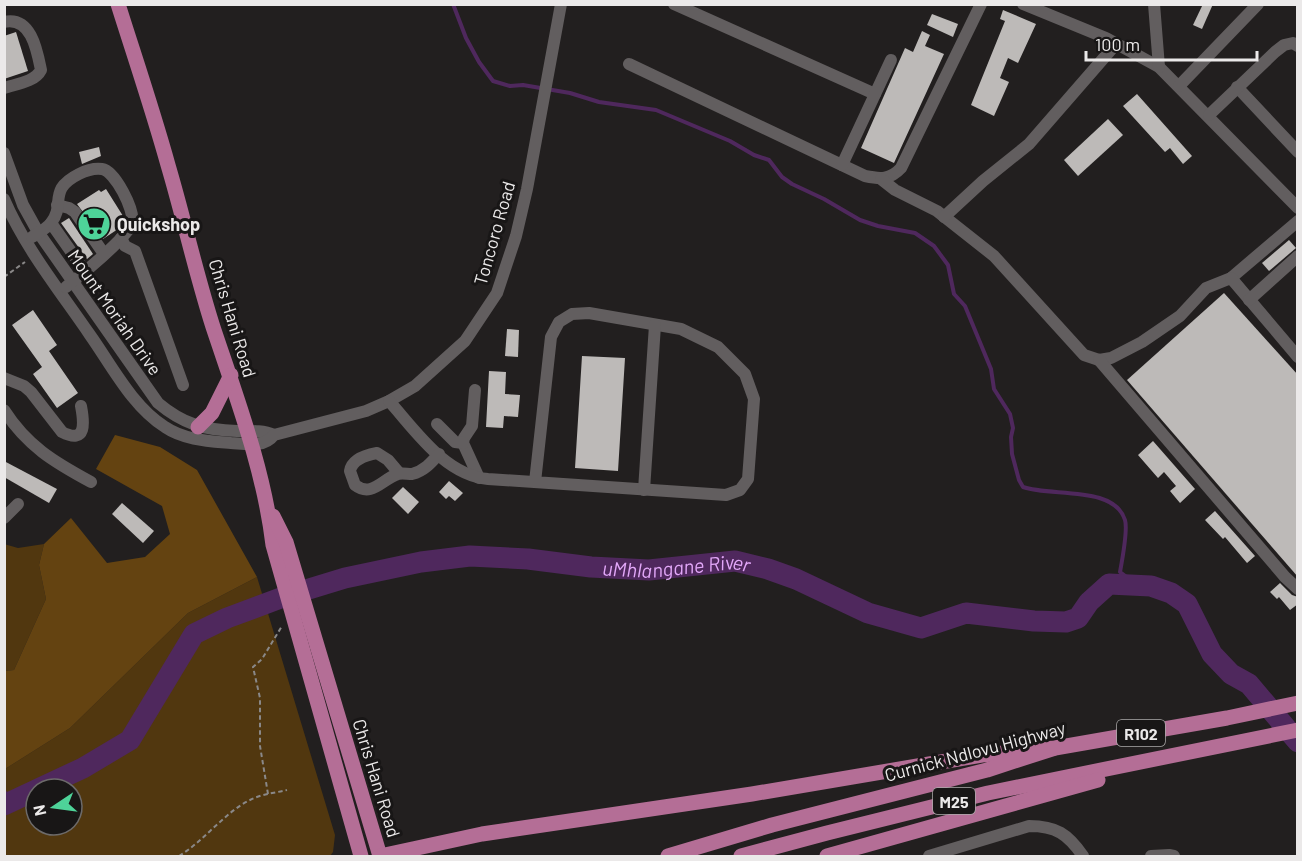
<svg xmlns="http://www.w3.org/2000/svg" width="1302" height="861" viewBox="0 0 1302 861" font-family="Barlow,sans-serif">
<rect width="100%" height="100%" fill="#221f1f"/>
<g fill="#51370f" fill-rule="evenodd">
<polygon points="4,544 18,548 44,544 39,565 46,599 14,670 5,671"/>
<path d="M257,577l78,258 -2,17 -3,4h-325v-87l65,-41 118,-115zM36,789h36v36h-36z"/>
</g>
<polygon fill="#644311" points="115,435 160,447 197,470 257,577 188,613 70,728 5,769 5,671 14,670 46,599 39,565 44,544 71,518 107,563 145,557 170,534 162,506 96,469"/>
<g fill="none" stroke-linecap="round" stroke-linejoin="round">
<g stroke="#4f285d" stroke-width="4">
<path d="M453,4l13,34 13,24 14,19 17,5 13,-1 47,8 29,9 57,8 74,31 24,14 15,5 13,17 10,7 32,15 36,21 18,6 37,7 19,13 14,19 6,29 11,12 26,63 3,20 16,25 3,14 -2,9 1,17 7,26 4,7c28,10 91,-2 102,33 3,10 -3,41 -5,52l17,13"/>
<polyline points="4,791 11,802"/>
</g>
<g stroke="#4f285d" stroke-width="21">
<path id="s1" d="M38,789l45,-21 47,-28 64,-106 33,-16 59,-22 59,-18 76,-16 49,-6 58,3 63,8 58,3 86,-9 33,8 28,10 72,34 53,15 45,-15 68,8 32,1 12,-4 11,-16 20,-18 42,2 20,7 16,11 25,50 19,20 18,10 49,58"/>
<polyline points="4,805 36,790"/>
</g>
</g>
<g fill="#bdbab8">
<polygon points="1203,4 1213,4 1202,29 1193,25"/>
<polygon points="1003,10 1036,24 1018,63 1008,58 1000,78 1009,82 994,116 971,105 1005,21 1000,19"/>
<polygon points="932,14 958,24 953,37 927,25"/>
<polygon points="922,31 930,35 925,46 944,54 894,163 861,148 905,48 913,52"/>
<polygon points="16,32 28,71 4,79 4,36"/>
<polygon points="1137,94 1192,156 1183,164 1170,148 1165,152 1123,106"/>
<polygon points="1108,119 1123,135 1078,176 1064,160"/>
<polygon points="99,147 101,156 82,164 79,152"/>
<polygon points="106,189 123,216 124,220 120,223 122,225 118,229 103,239 77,204 99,190 101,192"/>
<polygon points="69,218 93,254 87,259 61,223"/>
<polygon points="1289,240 1296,248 1269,271 1262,263"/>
<polygon points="1224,293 1298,375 1298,577 1127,380"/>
<polygon points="33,310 57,345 49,351 78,393 57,408 33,374 42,367 12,325"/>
<polygon points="507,329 519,330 518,357 505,356"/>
<polygon points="582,356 625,358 618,471 575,468"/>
<polygon points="489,371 506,372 505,394 520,395 518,417 504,416 503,428 486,427"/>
<polygon points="1153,441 1195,489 1180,503 1170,491 1176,486 1164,472 1158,478 1138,455"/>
<polygon points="4,461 57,489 49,503 4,477"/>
<polygon points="449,481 463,493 455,501 449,496 446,499 439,492"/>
<polygon points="403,487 419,502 408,514 392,498"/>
<polygon points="122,503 154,531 143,543 112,514"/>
<polygon points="1215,511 1255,556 1247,563 1225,537 1223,539 1205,520"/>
<polygon points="1280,583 1292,595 1298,597 1298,604 1290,610 1279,597 1277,599 1270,592"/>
</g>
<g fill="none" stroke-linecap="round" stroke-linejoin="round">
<g stroke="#8a8888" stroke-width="2" stroke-dasharray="4.5 3" stroke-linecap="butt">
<polyline points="4,277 25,262"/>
<polyline points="268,794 260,746 260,698 253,667 262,659 282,626"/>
<path d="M179,856c25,-15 46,-44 71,-56 11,-6 25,-7 37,-10"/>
</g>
<g stroke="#625e5f" stroke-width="12">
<polyline points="674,4 875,94"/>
<polyline points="1023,4 1106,38 1159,67 1298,208"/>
<polyline points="1154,4 1159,67"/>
<path d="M4,22c27,-6 33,28 37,48 -6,12 -25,14 -37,18"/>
<path d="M629,64l236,112c15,3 25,4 36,-8l80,-164"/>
<polyline points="1179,86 1258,4"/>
<polyline points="1237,87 1298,152"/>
<polyline points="1209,115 1275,52 1284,45 1293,43 1298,46"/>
<path d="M4,153l19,52 15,27 120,171c25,21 46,27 79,28 12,0 26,-1 37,4"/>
<polyline points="842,165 891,60"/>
<polyline points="881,179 895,190 937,211 994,256 1084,355 1099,360 1111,358 1142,342 1180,316 1206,288 1231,278 1298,221"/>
<path d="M4,199c21,49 56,92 86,136 22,31 42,71 75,92 19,13 44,14 66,16 15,1 33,5 43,-8l92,-24 23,-10 26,-15 50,-45 32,-48 19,-57 11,-47 34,-185"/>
<polyline points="57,205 69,208 75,212 104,254"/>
<polyline points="944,217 983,181 1029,144 1116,44"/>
<polyline points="51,223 84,270"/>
<path d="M32,237c6,-4 14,-8 19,-14 15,-19 -4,-33 28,-49 6,-3 16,-6 23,-5 13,2 33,41 30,54 -4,14 -53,54 -66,64"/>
<polyline points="121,238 125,246 135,251 183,385"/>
<polyline points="1231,278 1298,357"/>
<polyline points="1249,300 1298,256"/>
<polyline points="1099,360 1285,577 1298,589"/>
<path d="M4,378l20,8 7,6 31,40c25,13 22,-10 19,-26"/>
<polyline points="475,390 472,426 464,438 463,443 479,478"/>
<path d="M389,401c27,30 56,74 99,78l238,16 14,-5 8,-11 6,-80 -9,-25 -27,-27 -37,-18 -92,-16 -17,1 -13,8 -8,15 -16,145"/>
<path d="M4,410c23,36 50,52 87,72"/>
<polyline points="437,424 455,442 463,443"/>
<path d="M399,473l-11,-13 -11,-7c-11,2 -25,6 -27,18l5,14c17,13 27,-6 43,-11 4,-1 9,0 14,0 12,-3 19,-11 27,-20"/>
<polyline points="644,490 655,325"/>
<polyline points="4,518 18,504"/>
<path d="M929,856l100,-30c27,0 39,8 54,30"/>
<polyline points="1151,856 1169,855 1174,856"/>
</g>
<g stroke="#b46e96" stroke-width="15">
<path d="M118,4c17,54 35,107 50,161 16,54 28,109 45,162 24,72 51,143 60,218l88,311"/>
<polyline points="198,427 212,413 231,375"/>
<polyline points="273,516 286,542 380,856"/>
<polyline points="380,856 482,834 752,794 982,755 1055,748"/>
<polyline points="668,856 772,825 987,770 1055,748 1227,718 1298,703"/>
<polyline points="741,856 827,833 988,793 1298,730"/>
<polyline points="827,856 1098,780"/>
</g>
</g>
<defs>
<symbol id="supermarket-disc" viewBox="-11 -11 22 22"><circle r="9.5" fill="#4ed399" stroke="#181616"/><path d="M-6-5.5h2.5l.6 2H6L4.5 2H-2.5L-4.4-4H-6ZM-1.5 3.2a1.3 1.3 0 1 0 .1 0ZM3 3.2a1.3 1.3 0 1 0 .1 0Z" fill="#111"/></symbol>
</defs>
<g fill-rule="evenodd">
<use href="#supermarket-disc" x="75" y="205" width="38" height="38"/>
</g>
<g text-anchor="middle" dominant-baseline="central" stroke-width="6" stroke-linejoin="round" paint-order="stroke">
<g fill="#181616" stroke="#acaaaa" stroke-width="1.5">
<rect x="1117" y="720" width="48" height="26" rx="4.5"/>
<rect x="933" y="788" width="42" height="26" rx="4.5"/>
</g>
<g font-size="16" font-weight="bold" fill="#ebe9e9">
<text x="1141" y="733">R102</text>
<text x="954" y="801">M25</text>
</g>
<g font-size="18" font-weight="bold" fill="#ebe9e9" stroke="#181616" text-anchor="start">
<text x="117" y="224">Quickshop</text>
</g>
<g font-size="18" fill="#ebe9e9" stroke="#181616">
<text transform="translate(494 233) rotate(-74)">Toncoro Road</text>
<text transform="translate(115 312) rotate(55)">Mount Moriah Drive</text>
<text transform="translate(233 318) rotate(73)">Chris Hani Road</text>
<text transform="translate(975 751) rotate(-15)">Curnick Ndlovu Highway</text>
<text transform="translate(377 778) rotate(73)">Chris Hani Road</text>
</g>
<g font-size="20" font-style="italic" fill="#e2a7f8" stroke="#181616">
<text stroke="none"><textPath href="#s1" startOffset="724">uMhlangane River</textPath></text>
</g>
</g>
<rect width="1302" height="861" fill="none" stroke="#ebe9e9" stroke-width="12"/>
<g transform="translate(54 807) rotate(257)"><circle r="28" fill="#181616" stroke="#6c6a6a" stroke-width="1.5"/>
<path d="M0-4.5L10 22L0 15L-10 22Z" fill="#4ed399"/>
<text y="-9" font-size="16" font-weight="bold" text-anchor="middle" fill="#ebe9e9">N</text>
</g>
<path d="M1086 51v9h171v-9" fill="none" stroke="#ebe9e9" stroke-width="3"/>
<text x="1095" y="51" font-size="18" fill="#ebe9e9" stroke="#181616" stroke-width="4.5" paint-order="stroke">100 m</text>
</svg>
